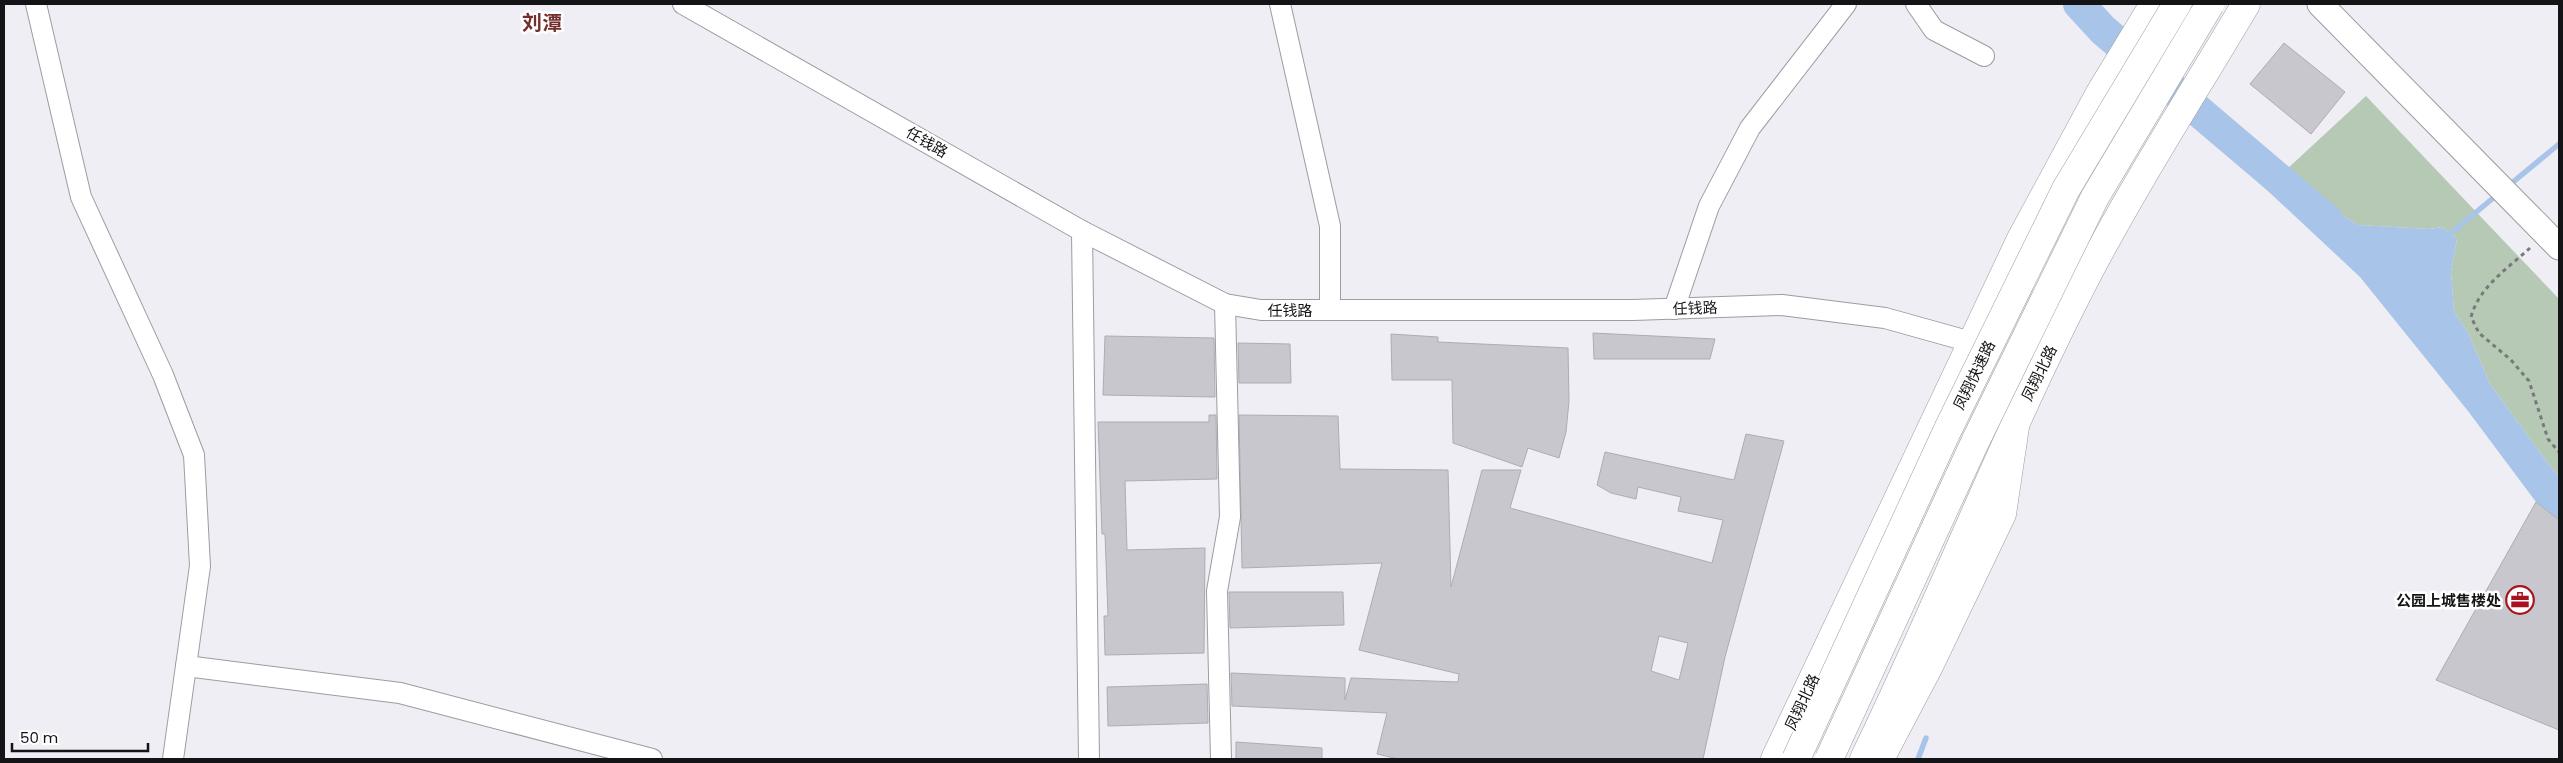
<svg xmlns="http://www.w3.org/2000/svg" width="2563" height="763" viewBox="0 0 2563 763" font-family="Poppins,'Noto Sans SC',sans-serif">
<rect width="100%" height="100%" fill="#efeef5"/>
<polygon fill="#b5c9b4" points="2366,96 2559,299 2559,476 2552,469 2490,384 2468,333 2454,311 2451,272 2457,239 2442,227 2429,229 2358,225 2315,199 2285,171"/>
<polygon fill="#a9c4e9" points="2253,177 2315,199 2358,225 2429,229 2442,227 2457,239 2451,272 2454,311 2468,333 2490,384 2552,469 2559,476 2559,520 2536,502 2468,411 2360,277"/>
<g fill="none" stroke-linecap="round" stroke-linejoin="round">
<g stroke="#a9c4e9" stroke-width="5.5">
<polyline points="2507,187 2559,144"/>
<polyline points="2445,238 2498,194"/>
<polyline points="1918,759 1926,738"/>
</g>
<polyline stroke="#a9c4e9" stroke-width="32" points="2079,4 2103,30 2327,220"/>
</g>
<g fill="#c7c7cd" stroke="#adacb3" fill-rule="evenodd">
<polygon points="2284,43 2345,92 2311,134 2250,84"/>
<polygon points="1593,333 1715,339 1710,359 1594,359"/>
<polygon points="1391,334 1438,337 1438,342 1568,348 1569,401 1566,432 1559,458 1528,448 1522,467 1453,443 1452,380 1392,380"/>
<polygon points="1105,336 1214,338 1215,397 1103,395"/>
<polygon points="1238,343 1290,344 1291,383 1239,383"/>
<polygon points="1209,415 1216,415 1217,479 1125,481 1127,550 1205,548 1204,653 1105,655 1104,616 1108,616 1105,534 1102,534 1098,422 1209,422"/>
<path d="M1239,415l99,1 2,53 108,1 3,117 31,-117h39l-11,38 202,55 11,-43 -45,-9 3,-14 -43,-10 -2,12 -25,-6 -14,-8 8,-33 129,28 12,-46 38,7 -59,216 -22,102h-305l-21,-5 10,-41 -155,-7 -1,-33 114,5v22l6,-22 107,4 1,-8 -100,-24 23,-87 -140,5zM1659,636l29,7 -9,37 -28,-9z"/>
<polygon points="2536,502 2559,520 2559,730 2436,680"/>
<polygon points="1229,592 1343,592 1344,625 1230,628"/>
<polygon points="1207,684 1208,723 1108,726 1107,687"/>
<polygon points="1236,742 1322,748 1322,759 1236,759"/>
</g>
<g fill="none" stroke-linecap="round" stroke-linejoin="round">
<defs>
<g id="minor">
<polyline points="36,4 81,197 163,375 194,455 200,566 173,759"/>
<polyline points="683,4 1082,231 1225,304 1261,310 1633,310 1782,305 1885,318 1971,342"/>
<polyline points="1280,4 1330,226 1330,310"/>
<polyline points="1916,4 1934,30 1984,56"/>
<polyline points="1082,231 1089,759"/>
<polyline points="1674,309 1709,206 1750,128 1846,4"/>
<polyline points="186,666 400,693 652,759"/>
<polyline points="1221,759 1217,591 1230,517 1225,304"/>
</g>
<polyline id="tertiary" points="2320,4 2559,247"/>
<g id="primary">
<polyline points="1775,759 2021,239 2100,93 2154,4"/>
<path d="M1864,759c77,-158 140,-323 221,-480 49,-94 107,-184 161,-275"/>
</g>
<polyline id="trunk" points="1880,759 1929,666 2002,514 2016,420"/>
</defs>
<use href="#minor" stroke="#9c9ca2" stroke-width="22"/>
<use href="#tertiary" stroke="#9c9ca2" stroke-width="27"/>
<use href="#primary" stroke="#9c9ca2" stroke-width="29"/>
<use href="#trunk" stroke="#9c9ca2" stroke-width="29"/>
<path stroke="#79787d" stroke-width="3" stroke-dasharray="4 4" stroke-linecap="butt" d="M2530,248c-22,20 -51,39 -59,69l8,16 32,27 18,21 19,58 11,13"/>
<use href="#minor" stroke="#fff" stroke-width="20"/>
<use href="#tertiary" stroke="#fff" stroke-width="25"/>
<use href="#primary" stroke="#fff" stroke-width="28"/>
<use href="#trunk" stroke="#fff" stroke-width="28"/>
<defs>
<g id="trunk-bridge">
<polyline points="1796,759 1948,429 2066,189 2177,4"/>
<polyline points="1829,759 1975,442 2095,197 2210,4"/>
</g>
</defs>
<use href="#trunk-bridge" stroke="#9c9ca2" stroke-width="29" stroke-linecap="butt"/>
<use href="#trunk-bridge" stroke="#fff" stroke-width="28"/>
</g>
<defs>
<symbol id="office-ring" viewBox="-11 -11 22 22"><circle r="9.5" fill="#fff" stroke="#a81321" stroke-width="1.5"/><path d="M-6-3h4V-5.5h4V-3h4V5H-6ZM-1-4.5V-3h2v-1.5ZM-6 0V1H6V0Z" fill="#a81321"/></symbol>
</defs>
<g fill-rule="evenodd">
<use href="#office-ring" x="2504" y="584" width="32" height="32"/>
</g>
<g text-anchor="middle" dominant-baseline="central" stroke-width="5" stroke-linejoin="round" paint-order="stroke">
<g font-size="15" fill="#141316" stroke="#fff">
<text transform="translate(927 142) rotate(30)">任钱路</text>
<text transform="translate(1695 308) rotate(-2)">任钱路</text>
<text x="1290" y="310">任钱路</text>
<text transform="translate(2039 373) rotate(-64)">凤翔北路</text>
<text transform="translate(1974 375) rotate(-64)">凤翔快速路</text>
<text transform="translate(1802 702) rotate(-65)">凤翔北路</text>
</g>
<g font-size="15" font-weight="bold" fill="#141316" stroke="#fff" text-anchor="end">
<text x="2501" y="600">公园上城售楼处</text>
</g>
<g font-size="20" font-weight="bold" fill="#742e2c" stroke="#fff">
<text x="542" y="23">刘潭</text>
</g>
</g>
<rect width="2563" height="763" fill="none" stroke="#141316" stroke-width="10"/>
<path d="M12 743v8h136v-8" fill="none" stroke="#141316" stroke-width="2.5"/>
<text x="20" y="743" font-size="15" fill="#141316" stroke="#ffffff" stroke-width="4" paint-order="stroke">50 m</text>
</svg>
